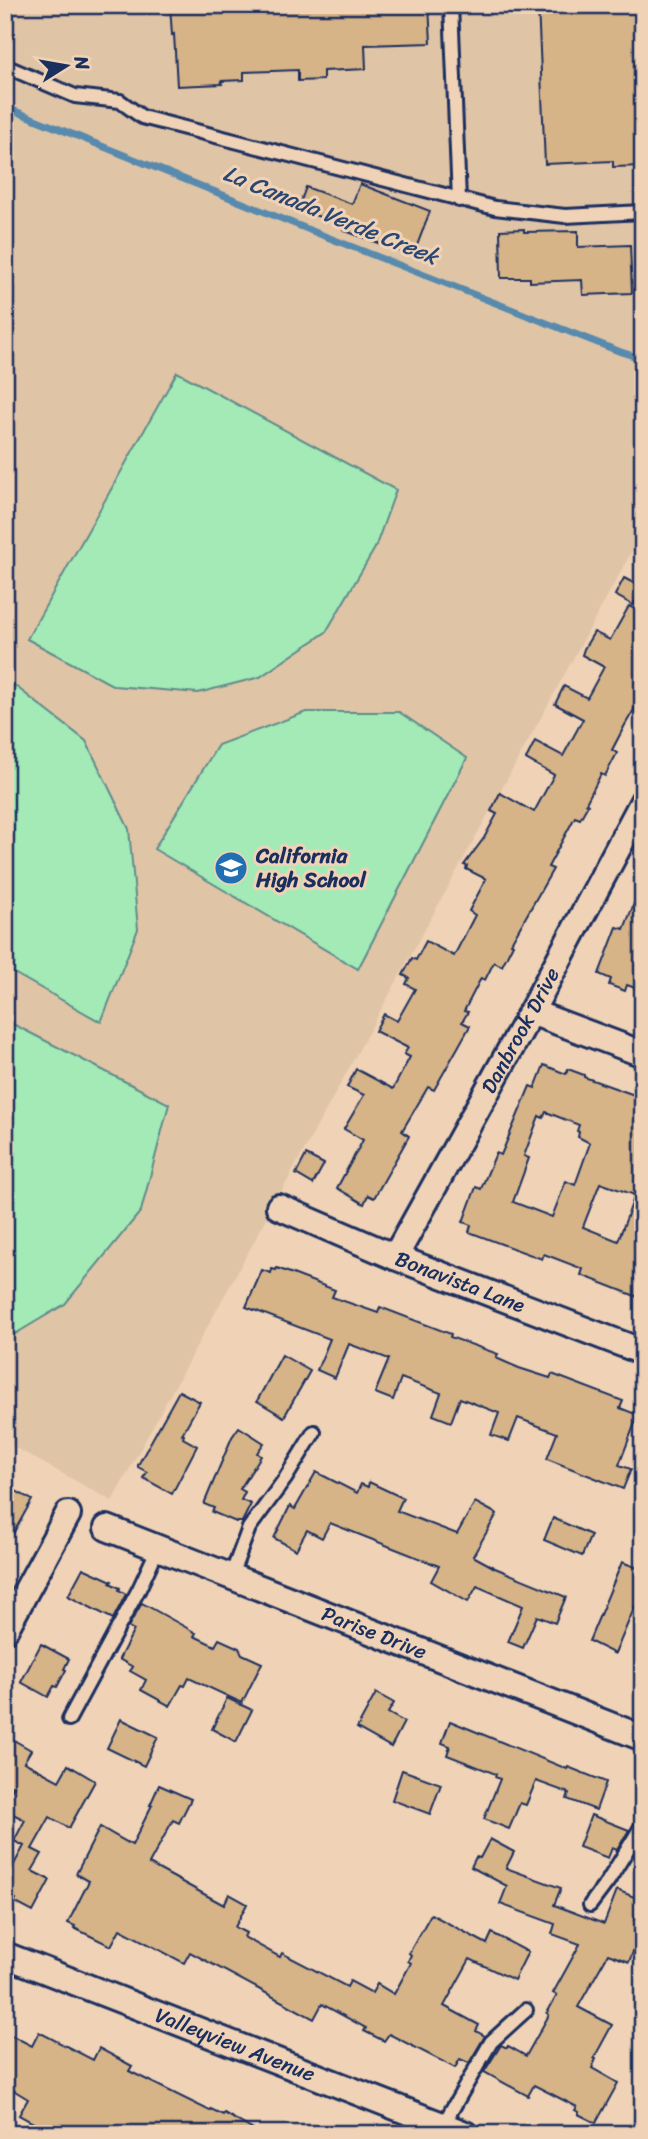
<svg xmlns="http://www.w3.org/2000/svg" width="648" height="2139" viewBox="0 0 648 2139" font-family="Sriracha,sans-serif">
<rect width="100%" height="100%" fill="#f0d3b7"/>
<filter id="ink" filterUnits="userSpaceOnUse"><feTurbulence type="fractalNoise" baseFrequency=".0143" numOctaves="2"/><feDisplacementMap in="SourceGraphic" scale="14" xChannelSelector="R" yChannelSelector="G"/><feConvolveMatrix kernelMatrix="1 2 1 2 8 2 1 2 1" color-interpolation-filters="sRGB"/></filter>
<g filter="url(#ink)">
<polygon fill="#e0c4a6" points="5,5 643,5 643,531 112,1501 5,1442"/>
<g fill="#a3eab7" stroke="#5f8c8a" stroke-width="2">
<polygon points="177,372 396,490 375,548 326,632 260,677 198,693 114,686 27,639"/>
<polygon points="5,678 86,741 129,829 138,929 101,1022 5,968"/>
<polygon points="306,712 399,712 467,758 358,969 154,849 218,745"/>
<polygon points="5,1020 169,1104 141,1211 65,1304 5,1340"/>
</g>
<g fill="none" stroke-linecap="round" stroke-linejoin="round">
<polyline stroke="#588aad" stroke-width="7" points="5,107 327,237 621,352 643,359"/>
</g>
<g fill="#d6b488" stroke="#1b2f5e" stroke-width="2" fill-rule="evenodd">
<polygon points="170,5 429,5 431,43 365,45 366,69 323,71 323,80 298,81 298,70 244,72 244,80 221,81 222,84 177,86 174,34 172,35"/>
<polygon points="538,5 643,5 643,166 613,167 613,161 545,164"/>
<polygon points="360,184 430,211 413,256 343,230 344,226 298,209 306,187 352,204"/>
<polygon points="524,229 524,232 578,231 578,247 630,245 632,293 583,295 582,280 530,282 530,278 501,278 500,230"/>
<polygon points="624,578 643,588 633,605 615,595"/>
<polygon points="629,606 643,613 643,712 635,708 625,725 612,750 617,753 605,776 601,774 586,803 588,805 580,819 575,817 548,867 553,869 511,943 513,944 502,966 494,962 485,980 481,978 464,1011 468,1012 462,1022 470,1026 434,1090 428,1087 402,1131 409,1136 374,1198 368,1195 364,1204 337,1188 363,1140 344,1129 364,1095 347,1087 356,1069 393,1089 410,1057 404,1054 408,1048 375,1031 384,1014 397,1021 415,989 406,984 409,978 403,975 412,958 416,960 426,941 454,956 475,915 469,911 486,879 466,869 467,866 464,865 484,838 497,814 491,811 500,793 534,812 554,775 526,759 535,741 563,756 583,719 555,704 564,686 587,698 604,667 582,655 584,649 594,632 610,640"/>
<polygon points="642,883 643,975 638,989 627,985 625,991 609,985 611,979 599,974 617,927 624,929"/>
<path d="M544,1065l22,9 2,-5 16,6v2l59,21v201l-62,-24 2,-6 -39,-15 -2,5 -73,-27 2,-7 -8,-3 13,-35 5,2 15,-36 5,2 29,-69 5,2zM546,1112l33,13 -2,6 2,1 -1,5 12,6 -15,42 -9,-4 -14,36 -39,-15 16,-44 -5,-2 15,-40 4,2zM600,1183l35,12 -17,46 -35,-14z"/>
<polygon points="306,1155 324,1164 313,1184 296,1174"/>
<polygon points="277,1268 335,1290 332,1297 378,1313 380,1307 451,1334 450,1337 498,1354 496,1358 519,1368 550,1378 552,1374 623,1401 620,1408 638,1415 619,1465 631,1469 623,1489 547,1459 557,1433 518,1418 509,1441 491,1435 499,1413 460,1398 451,1422 433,1415 441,1393 401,1378 393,1400 375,1393 389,1359 349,1344 335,1378 317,1370 330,1339 246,1307 262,1270 271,1273 272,1269 276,1270"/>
<polygon points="282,1355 310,1371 284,1417 257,1401"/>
<polygon points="179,1391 200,1402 182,1434 184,1435 183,1438 197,1446 172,1494 143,1478 147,1472 138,1467 138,1465"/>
<polygon points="239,1427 264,1443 257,1453 261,1456 240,1489 245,1492 241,1500 251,1504 242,1522 236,1522 212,1512 214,1508 204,1504 232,1437"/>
<polygon points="316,1472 357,1493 361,1484 368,1487 369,1482 403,1498 397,1511 457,1534 475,1502 497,1514 473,1556 495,1568 566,1597 555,1623 537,1616 523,1648 508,1642 523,1606 477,1586 468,1602 431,1581 439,1566 330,1523 322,1538 307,1530 296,1550 274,1538 290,1506 295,1509"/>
<polygon points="5,1485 32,1500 5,1548"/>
<polygon points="553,1518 591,1535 582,1556 544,1540"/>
<polygon points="622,1562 643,1570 643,1610 635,1606 615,1654 589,1641"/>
<polygon points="83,1568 112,1581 110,1583 120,1588 119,1590 126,1594 113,1619 68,1596"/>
<polygon points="142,1603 196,1633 194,1636 215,1646 219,1639 239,1648 242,1654 262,1663 242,1703 189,1678 185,1686 182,1685 170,1706 141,1690 146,1680 130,1671 133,1667 119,1659 134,1630 128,1627"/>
<polygon points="41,1644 69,1659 64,1669 66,1670 57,1687 54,1686 48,1697 21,1682"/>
<polygon points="376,1693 394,1703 388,1713 404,1722 391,1747 357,1728"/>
<polygon points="227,1698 252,1710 236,1742 212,1729"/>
<polygon points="121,1719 158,1737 144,1766 107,1748"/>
<polygon points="450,1721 567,1769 568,1767 606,1782 596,1810 567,1799 569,1793 536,1781 526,1805 520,1803 509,1829 484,1819 500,1779 495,1777 496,1774 447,1755 450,1746 442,1743"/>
<polygon points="5,1735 31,1750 24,1762 59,1781 68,1765 95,1781 69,1828 50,1817 32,1849 42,1854 32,1871 50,1880 33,1912 14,1902 16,1899 5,1893 5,1881 24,1846 14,1841 25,1820 5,1810 5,1803 14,1786 12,1785 5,1797"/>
<polygon points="402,1770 441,1784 430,1814 392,1800"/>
<polygon points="159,1785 191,1799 179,1823 173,1820 149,1864 224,1905 229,1894 247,1904 235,1927 246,1933 244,1937 280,1957 282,1953 347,1987 350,1981 372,1993 377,1984 394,1994 411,1963 408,1961 411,1955 409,1953 431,1914 487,1944 492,1933 528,1952 514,1980 470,1959 444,2006 479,2025 476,2031 485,2036 469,2063 460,2059 455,2068 389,2034 384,2041 364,2031 366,2028 322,2004 314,2019 190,1952 184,1963 120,1929 111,1946 74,1928 75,1926 68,1923 89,1881 76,1874 100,1827 132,1845 152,1805 150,1805"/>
<polygon points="591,1815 629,1830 617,1850 612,1848 608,1858 579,1847"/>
<polygon points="490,1839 514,1852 506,1868 561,1888 554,1905 604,1924 617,1890 642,1900 634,1920 643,1924 643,1952 634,1949 629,1962 608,1954 578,2007 612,2025 594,2058 596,2059 592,2068 618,2083 596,2123 578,2114 579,2112 575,2110 577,2107 534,2085 528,2096 484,2072 501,2045 507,2048 508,2046 526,2056 549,2015 547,2013 557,1995 553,1993 580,1944 552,1934 555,1924 500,1904 507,1886 471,1867 476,1857 480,1858"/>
<polygon points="5,2032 32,2046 39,2032 93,2060 99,2048 132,2066 129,2071 210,2111 211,2109 223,2115 224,2113 260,2134 30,2134 35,2124 19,2115 28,2099 5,2085"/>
</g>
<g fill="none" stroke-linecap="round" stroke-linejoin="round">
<defs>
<g id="lane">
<polyline points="451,5 459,200"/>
<polyline points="5,66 75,96 120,101 142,117 495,208 565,216 643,212"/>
<polyline points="231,1576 249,1528 285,1479 314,1432"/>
<polyline points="69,1719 139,1589 158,1548"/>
<polyline points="590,1905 608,1881 643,1824"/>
<polyline points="443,2125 491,2042 526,2010"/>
</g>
<g id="street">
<polyline points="531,1012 643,1054"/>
<path id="s1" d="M279,1207l116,50 248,95"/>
<path id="s2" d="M395,1257l136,-245 112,-211"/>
<path id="s3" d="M107,1528l536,210"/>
<polyline points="5,1630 68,1514"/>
<path id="s4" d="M5,1955l460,179"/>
</g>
</defs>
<use href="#lane" stroke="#1b2f5e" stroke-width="18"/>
<use href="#street" stroke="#1b2f5e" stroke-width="30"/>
<use href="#lane" stroke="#f0d3b7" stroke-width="12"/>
<use href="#street" stroke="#f0d3b7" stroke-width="24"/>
</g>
</g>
<defs>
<symbol id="school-disc" viewBox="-11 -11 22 22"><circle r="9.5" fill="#1f6fb2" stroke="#f0d3b7"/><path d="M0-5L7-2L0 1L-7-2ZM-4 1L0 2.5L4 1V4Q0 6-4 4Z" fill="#fff"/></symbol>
</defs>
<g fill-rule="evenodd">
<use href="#school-disc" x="212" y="849" width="38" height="38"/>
</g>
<g text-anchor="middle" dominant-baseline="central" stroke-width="6" stroke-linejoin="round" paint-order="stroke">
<g font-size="21" font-weight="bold" fill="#1b2f5e" stroke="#f0d3b7" text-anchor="start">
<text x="256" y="856">California<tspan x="256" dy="24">High School</tspan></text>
</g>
<g font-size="21" fill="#1b2f5e" stroke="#f0d3b7">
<text stroke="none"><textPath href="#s2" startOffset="259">Danbrook Drive</textPath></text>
<text stroke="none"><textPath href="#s1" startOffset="196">Bonavista Lane</textPath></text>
<text stroke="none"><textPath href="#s3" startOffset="287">Parise Drive</textPath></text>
<text stroke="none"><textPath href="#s4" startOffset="247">Valleyview Avenue</textPath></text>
</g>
<g font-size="23" font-style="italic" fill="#2a4672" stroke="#f0d3b7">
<text transform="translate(331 215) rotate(22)">La Canada Verde Creek</text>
</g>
</g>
<rect width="648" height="2139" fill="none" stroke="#f0d3b7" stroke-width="28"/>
<rect x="14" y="14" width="620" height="2111" fill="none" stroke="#1b2f5e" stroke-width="2.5" filter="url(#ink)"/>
<g transform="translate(66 66) rotate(79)" stroke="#f0d3b7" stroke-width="5" paint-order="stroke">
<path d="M0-5L12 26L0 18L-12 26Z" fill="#1b2f5e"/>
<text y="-10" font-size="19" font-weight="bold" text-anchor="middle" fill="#1b2f5e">N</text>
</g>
</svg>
